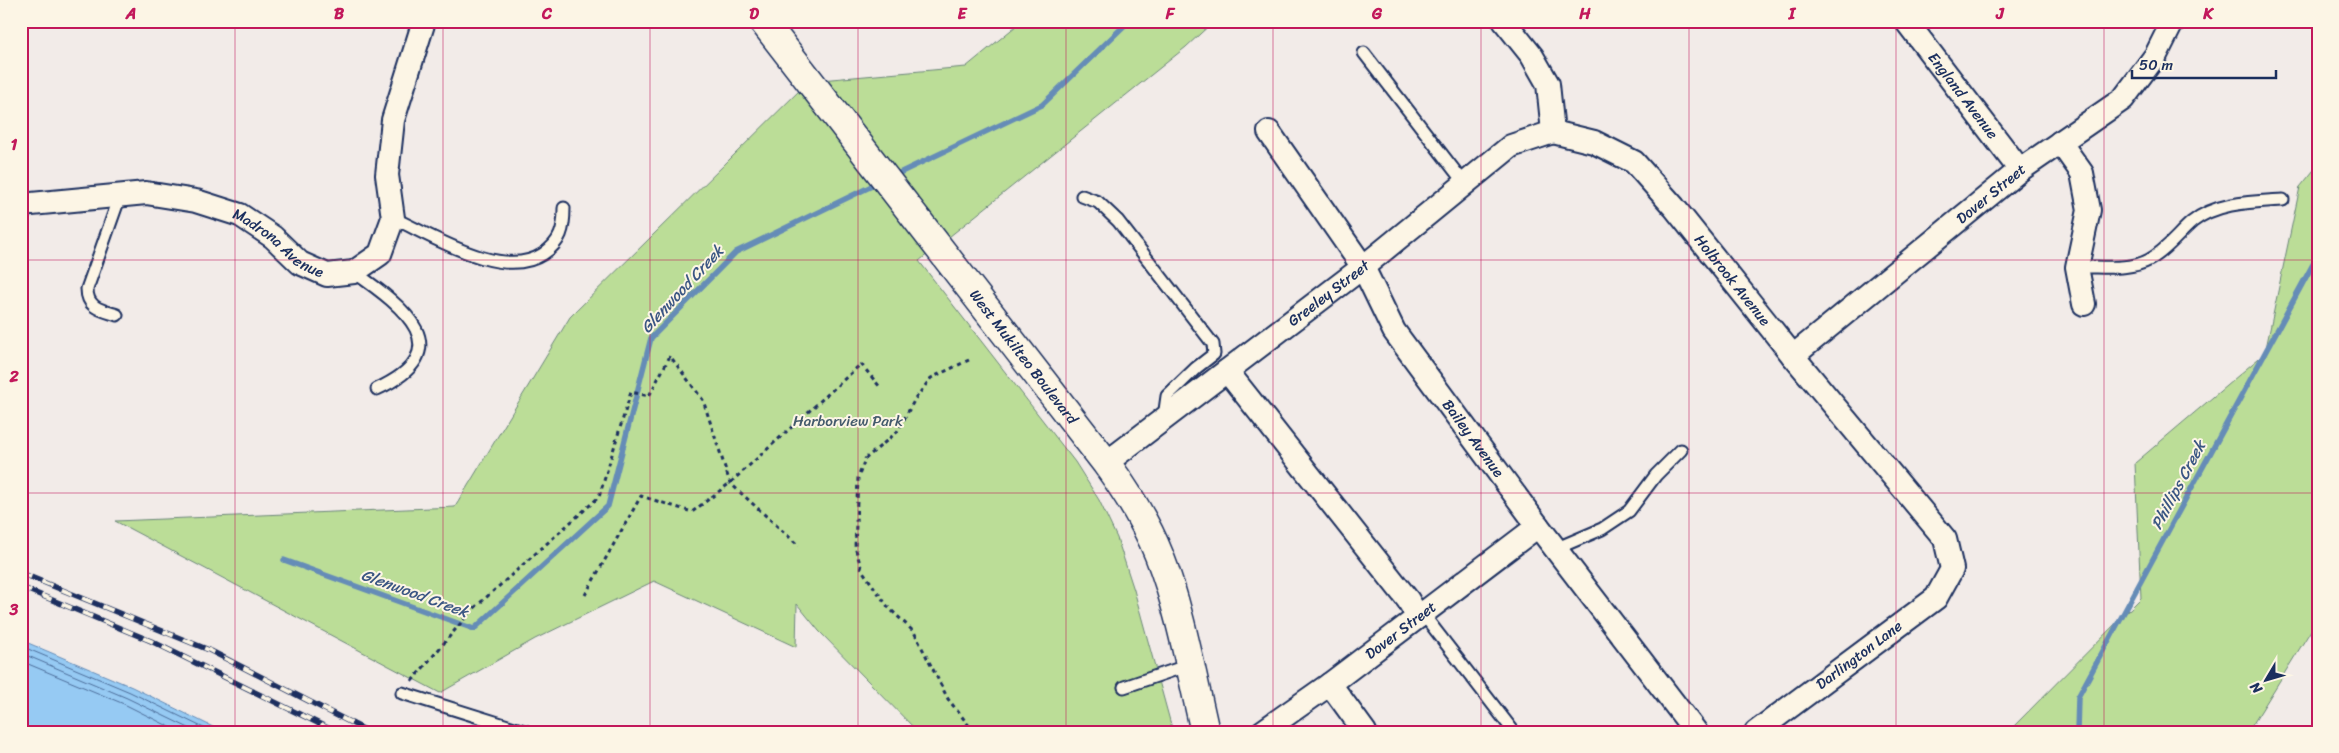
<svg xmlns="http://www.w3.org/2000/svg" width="2339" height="753" viewBox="0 0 2339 753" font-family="Sriracha,sans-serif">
<rect width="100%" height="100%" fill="#f2ebe8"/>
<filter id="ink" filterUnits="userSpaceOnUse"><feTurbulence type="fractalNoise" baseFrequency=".02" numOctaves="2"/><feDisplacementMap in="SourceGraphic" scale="10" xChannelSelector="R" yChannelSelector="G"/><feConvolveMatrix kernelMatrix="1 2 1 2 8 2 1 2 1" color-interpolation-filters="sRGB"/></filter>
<g filter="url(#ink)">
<g fill="#bbdd97" stroke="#6b867a">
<polygon points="1022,21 1214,21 1186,47 919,261 1075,462 1099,500 1117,538 1134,590 1173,732 918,732 819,631 797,604 796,647 654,581 535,639 440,693 115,521 455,507 570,317 809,81 966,67"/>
<polygon points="2318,165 2318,619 2248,732 2008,732 2141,598 2135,463 2265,353 2300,187"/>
</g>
<polygon fill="#96caf3" stroke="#658cb7" points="21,640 132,687 223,732 21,732"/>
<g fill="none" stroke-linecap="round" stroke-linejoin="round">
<g stroke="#4c6d9a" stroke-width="1">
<polyline points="21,646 130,692 212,732"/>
<polyline points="21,653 127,698 197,732"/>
<polyline points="21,661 124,704 180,732"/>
</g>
<g stroke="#658cb7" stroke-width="5.5">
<polyline points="893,176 1042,105 1129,21"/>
<polyline points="284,560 474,629 608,506 651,338 736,252 880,182"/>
<polyline points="2077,732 2078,697 2318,255"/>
</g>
<defs>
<g id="service">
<polyline points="1364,53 1465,184"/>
<polyline points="1082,196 1098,202 1118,221 1213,344 1214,354 1196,368 1167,396 1164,417"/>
<path d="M393,218c40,18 109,63 150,36 18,-12 21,-25 21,-46"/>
<path d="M2077,267c22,-1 52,4 72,-7 17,-9 29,-26 43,-38 25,-20 61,-20 91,-22"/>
<path d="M354,272c50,35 107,78 23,117"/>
<path d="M117,315c-16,-5 -30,-7 -30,-26l33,-93"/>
<polyline points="1555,549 1602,529 1629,511 1656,475 1681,450"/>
<polyline points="1423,614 1514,732"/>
<polyline points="1124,687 1189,665"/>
<polyline points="402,693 527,732"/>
</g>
<g id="minor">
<path id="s1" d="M1504,21l28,35 16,28 5,48 41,10 40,20 40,45 119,149 152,183 7,30 -16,29 -180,134"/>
<path id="s2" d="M1906,21l114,149"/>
<path id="s3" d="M1269,132l94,135 31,64 144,195 158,206"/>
<polyline points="2060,142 2082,173 2089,210 2077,267 2084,304"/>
<path id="s4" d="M21,205l125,-12 50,8 44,14 33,22 27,26 27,12 27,-3 26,-18 13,-36 -6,-43 6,-55 31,-99"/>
<path id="s5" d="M1793,356l227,-186 103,-71 33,-44 17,-34"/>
<polyline points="1227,371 1408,600 1418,617"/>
<path id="s6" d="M1106,463l257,-196 148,-121 42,-14"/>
<polyline points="1330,684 1365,732"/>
<path id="s7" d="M1262,732l68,-48 208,-158"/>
</g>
<g id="secondary">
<path id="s8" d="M763,21l343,442c21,29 40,59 53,92 21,53 33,121 46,177"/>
</g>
</defs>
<use href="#service" stroke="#1b2f5e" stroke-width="15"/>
<use href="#minor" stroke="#1b2f5e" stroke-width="26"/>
<use href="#secondary" stroke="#1b2f5e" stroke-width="31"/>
<g stroke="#1b2f5e" stroke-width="3" stroke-dasharray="4 4" stroke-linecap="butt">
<polyline points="969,360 931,378 915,399 897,432 865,459 858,478 855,547 862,570 888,607 914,632 948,699 974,732"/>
<polyline points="585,595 641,496 692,512 730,483 861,364 880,387"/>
<polyline points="412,681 471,611 599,497 631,392 649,396 670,356 703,400 730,483 799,546"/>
</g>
<use href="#service" stroke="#fcf5e5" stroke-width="11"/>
<use href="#minor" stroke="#fcf5e5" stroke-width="22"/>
<use href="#secondary" stroke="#fcf5e5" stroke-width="28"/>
<defs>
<g id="rail">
<polyline points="21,573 209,650 369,732"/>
<polyline points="21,587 151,641 336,732"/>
</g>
</defs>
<use href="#rail" stroke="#1b2f5e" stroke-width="5.5"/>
<use href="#rail" stroke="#fcf5e5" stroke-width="4" stroke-dasharray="11" stroke-linecap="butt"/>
</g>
</g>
<path fill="none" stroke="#c2185b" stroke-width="1" stroke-opacity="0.55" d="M235,21v711M443,21v711M650,21v711M858,21v711M1066,21v711M1273,21v711M1481,21v711M1689,21v711M1896,21v711M2104,21v711M21,260h2297M21,493h2297"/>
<g text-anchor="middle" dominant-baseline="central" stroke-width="4" stroke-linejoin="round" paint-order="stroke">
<g font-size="15" fill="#1b2f5e" stroke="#fcf5e5">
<text stroke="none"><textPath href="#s2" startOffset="94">England Avenue</textPath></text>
<text stroke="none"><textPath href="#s5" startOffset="256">Dover Street</textPath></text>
<text stroke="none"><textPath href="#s4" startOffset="270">Madrona Avenue</textPath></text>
<text stroke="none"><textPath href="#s1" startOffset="366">Holbrook Avenue</textPath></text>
<text stroke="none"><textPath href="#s6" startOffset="280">Greeley Street</textPath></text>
<text stroke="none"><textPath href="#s8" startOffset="425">West Mukilteo Boulevard</textPath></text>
<text stroke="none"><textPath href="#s3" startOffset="369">Bailey Avenue</textPath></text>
<text stroke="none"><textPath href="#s7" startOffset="172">Dover Street</textPath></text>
<text transform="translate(1859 655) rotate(-37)">Darlington Lane</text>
</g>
<g font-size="15" fill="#435a6c" stroke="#fcf5e5">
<text x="848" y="421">Harborview Park</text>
</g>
<g font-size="16" font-style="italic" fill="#3a5683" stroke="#fcf5e5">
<text transform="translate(682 289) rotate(-47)">Glenwood Creek</text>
<text transform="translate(2178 485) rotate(-62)">Phillips Creek</text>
<text transform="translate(415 593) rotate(20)">Glenwood Creek</text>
</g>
</g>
<rect width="2339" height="753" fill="none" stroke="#fcf5e5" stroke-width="55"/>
<g transform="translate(2266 680) rotate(232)" stroke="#fcf5e5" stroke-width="4" paint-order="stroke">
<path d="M0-4L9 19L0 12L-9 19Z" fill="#1b2f5e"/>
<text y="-8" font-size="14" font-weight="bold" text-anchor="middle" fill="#1b2f5e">N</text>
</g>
<path d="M2132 70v8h144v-8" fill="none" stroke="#1b2f5e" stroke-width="2.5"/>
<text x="2139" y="70" font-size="15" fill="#1b2f5e" stroke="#fcf5e5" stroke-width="4" paint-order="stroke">50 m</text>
<rect x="28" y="28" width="2284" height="698" fill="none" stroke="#c2185b" stroke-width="2"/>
<g font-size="16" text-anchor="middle" font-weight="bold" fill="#c2185b">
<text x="131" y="19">A</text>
<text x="339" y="19">B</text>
<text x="547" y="19">C</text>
<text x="754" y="19">D</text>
<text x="962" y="19">E</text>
<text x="1170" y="19">F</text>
<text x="1377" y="19">G</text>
<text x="1585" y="19">H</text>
<text x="1792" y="19">I</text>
<text x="2000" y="19">J</text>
<text x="2208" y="19">K</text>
<text x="14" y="150">1</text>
<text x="14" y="382">2</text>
<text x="14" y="615">3</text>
</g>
</svg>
